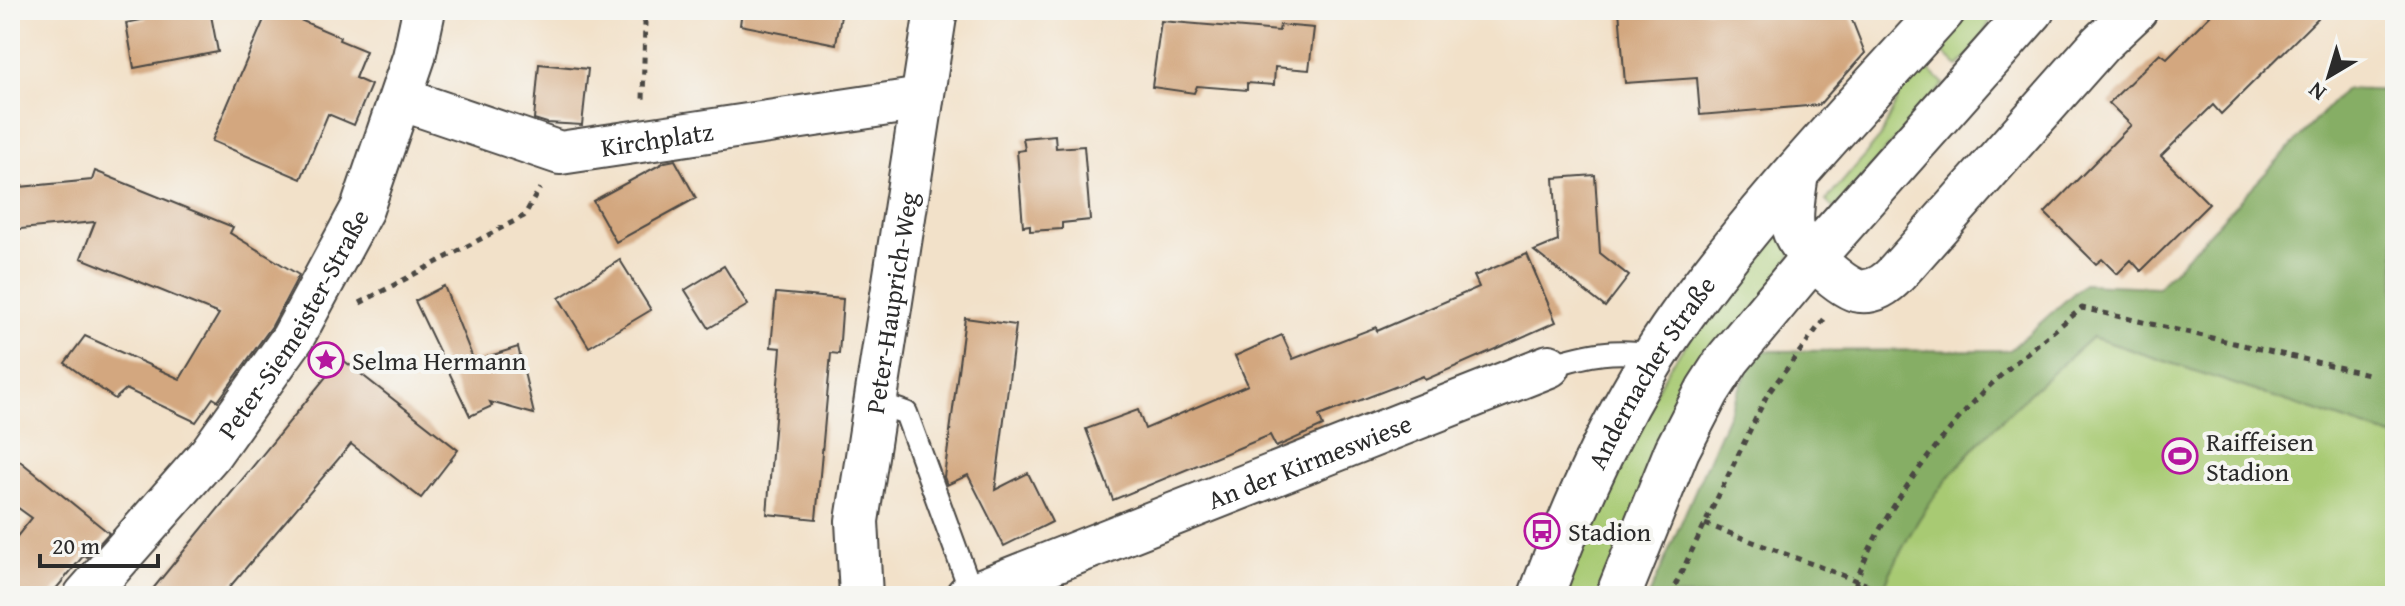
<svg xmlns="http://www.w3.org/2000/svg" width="2405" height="606" viewBox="0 0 2405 606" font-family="'Gentium Book Plus',serif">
<rect width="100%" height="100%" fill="#f6f6f2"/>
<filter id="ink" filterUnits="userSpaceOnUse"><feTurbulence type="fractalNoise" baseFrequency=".0125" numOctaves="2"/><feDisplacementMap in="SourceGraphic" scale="16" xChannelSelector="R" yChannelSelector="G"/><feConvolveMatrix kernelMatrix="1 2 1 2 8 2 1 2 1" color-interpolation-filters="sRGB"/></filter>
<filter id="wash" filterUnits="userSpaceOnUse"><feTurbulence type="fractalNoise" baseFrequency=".006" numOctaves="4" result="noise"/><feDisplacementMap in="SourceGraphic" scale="32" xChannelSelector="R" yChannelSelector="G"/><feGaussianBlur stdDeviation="1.8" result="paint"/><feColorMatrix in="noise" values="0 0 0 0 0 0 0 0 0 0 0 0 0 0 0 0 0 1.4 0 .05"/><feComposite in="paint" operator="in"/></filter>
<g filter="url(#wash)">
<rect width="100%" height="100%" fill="#f2e1c9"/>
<g fill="#a8ca73" stroke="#6a7a4f" stroke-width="2">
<polygon points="1971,10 1996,10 1978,44 1958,67 1937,47"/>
<polygon points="1923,64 1944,84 1834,209 1826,201 1880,138 1902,89"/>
<polygon points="1784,214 1793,252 1602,596 1561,596 1620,456 1670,366"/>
<path d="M2092,337l303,100v159h-512c2,-16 11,-30 18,-45 44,-88 119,-149 191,-214z"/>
</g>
<path fill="#86ae65" stroke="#586c48" stroke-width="2" d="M2345,89l50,2v346l-303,-100c-72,65 -147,126 -191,214 -7,15 -16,29 -18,45h-234l107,-245 254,-1 74,-66 74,3z"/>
<g id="blocks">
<g fill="#d3a77f">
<polygon points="144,10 210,10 218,52 134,68 126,23 146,19"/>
<polygon points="268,10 277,10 340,37 339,40 366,51 355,78 371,85 354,125 328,114 301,179 212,141"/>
<polygon points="742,10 842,10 836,44 740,25"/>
<polygon points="1619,10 1848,10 1865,53 1819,105 1700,115 1697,78 1625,83"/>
<polygon points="2215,10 2326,10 2221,114 2213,105 2161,156 2209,204 2141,271 2131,260 2117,274 2102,259 2096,264 2045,213 2131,125 2109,103 2160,53 2167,58"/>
<polygon points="1161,21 1279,31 1280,25 1314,28 1309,70 1275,67 1274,85 1247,83 1247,90 1197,86 1194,93 1152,87"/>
<polygon points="539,64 588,69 582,125 547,123 534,119"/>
<polygon points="1055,135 1056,148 1084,146 1090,220 1062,223 1062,229 1030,231 1030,225 1023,226 1017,151 1025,150 1023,138"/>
<polygon points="675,160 696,198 616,242 593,201 665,162"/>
<polygon points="95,171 233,227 230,233 299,275 272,326 218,401 213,398 196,422 126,389 115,399 65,363 85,336 180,379 219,314 81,258 95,222 10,230 10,188 92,180"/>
<polygon points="1595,175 1600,253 1629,276 1605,307 1534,251 1558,241 1554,178"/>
<polygon points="1527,254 1556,322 1425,380 1423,376 1319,416 1323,426 1276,447 1270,435 1113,500 1086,429 1138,410 1145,429 1248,385 1235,356 1282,335 1293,359 1376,327 1377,331 1479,287 1474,276"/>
<polygon points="620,260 651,310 589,347 559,298"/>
<polygon points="724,266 748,305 709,328 685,290"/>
<polygon points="444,286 474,361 518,347 534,414 490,402 492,406 470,416 415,301"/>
<polygon points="776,293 843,299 839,354 831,353 816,519 767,514 781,348 771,347"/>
<polygon points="965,318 1016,325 995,490 1028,473 1052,522 1004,546 968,475 947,485 944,477"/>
<polygon points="338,356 458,450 421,498 351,444 222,596 147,596 330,372"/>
<polygon points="10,453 109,533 87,557 84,555 50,596 10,596 10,545 32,518 10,502"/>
</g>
</g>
</g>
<g filter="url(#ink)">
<use href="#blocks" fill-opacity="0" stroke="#494643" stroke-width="2"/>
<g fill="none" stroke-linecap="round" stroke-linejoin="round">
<defs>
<g id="service">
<path d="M1549,366c42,-13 64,-17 107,-11"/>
<polyline points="875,402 906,413 972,594"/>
</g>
<g id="minor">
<path id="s1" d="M401,99l159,54 362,-54"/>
<path d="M1797,173c-2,17 -7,39 -4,56 4,17 49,60 66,62 16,2 28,-7 38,-18l203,-229 36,-34"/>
<path id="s2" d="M85,596l125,-142 82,-115 70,-130 52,-152 10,-47"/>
<path id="s3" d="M861,596l-4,-75 79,-511"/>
<path id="s4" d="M967,596l582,-230"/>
</g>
<g id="tertiary">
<path id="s5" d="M1541,596c36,-98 80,-196 141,-281 78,-109 172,-206 261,-305"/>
<polyline points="1618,596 1677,450 1708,390 1728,359 1813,257 2032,10"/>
</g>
</defs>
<use href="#service" stroke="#494643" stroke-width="26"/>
<use href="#minor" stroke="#494643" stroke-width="46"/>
<use href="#tertiary" stroke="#494643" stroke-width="48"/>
<g stroke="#494643" stroke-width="5" stroke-dasharray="6 6" stroke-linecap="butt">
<polyline points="639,10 645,23 643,100"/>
<polyline points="360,303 524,216 540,188"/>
<polyline points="1705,524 1898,596"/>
<polyline points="1670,596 1767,395 1825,318"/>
<path d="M1853,596c11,-63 96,-174 144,-217 27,-25 56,-47 85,-71l286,66"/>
</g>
<use href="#service" stroke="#fff" stroke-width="22"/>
<use href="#minor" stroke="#fff" stroke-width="42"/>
<use href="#tertiary" stroke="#fff" stroke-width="44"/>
</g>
</g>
<defs>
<symbol id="sight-ring" viewBox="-11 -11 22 22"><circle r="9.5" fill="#f6f6f2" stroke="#b5179e" stroke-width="1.5"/><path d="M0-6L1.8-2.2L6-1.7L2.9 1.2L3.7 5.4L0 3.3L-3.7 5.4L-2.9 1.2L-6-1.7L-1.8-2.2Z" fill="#b5179e"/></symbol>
<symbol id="stadium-ring" viewBox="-11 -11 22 22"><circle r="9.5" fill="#f6f6f2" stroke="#b5179e" stroke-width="1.5"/><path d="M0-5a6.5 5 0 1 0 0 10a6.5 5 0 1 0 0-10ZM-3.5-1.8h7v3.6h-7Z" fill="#b5179e"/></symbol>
<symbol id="bus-ring" viewBox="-11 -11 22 22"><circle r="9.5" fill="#f6f6f2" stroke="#b5179e" stroke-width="1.5"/><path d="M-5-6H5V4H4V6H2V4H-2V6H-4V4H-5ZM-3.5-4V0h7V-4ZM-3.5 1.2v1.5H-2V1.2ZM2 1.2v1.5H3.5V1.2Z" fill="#b5179e"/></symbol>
</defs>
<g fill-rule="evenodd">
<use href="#sight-ring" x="306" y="340" width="40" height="40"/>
<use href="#stadium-ring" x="2160" y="436" width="40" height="40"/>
<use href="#bus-ring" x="1522" y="511" width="40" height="40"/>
</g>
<g text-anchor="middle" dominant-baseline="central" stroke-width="8" stroke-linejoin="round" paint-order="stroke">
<g font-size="26" fill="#2b2b2b" stroke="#f6f6f2">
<text stroke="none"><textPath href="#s1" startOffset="266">Kirchplatz</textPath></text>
<text stroke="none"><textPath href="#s3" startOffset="296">Peter-Hauprich-Weg</textPath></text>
<text stroke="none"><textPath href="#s2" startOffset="344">Peter-Siemeister-Straße</textPath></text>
<text stroke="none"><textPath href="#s5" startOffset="250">Andernacher Straße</textPath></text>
<text stroke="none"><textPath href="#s4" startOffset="368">An der Kirmeswiese</textPath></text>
</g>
<g font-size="26" fill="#2b2b2b" stroke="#f6f6f2" text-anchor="start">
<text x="352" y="360">Selma Hermann</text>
<text x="2206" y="441">Raiffeisen<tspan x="2206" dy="30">Stadion</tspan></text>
<text x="1568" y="531">Stadion</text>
</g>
</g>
<rect width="2405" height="606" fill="none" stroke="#f6f6f2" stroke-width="40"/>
<g transform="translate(2329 76) rotate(218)" stroke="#f6f6f2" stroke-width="6" paint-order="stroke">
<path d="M0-6L14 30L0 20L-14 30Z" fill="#2b2b2b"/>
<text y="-12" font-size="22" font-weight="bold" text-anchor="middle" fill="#2b2b2b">N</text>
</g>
<path d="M40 554v12h118v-12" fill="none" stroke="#2b2b2b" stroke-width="4"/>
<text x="52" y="554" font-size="24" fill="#2b2b2b" stroke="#f6f6f2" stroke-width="6" paint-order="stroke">20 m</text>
</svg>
